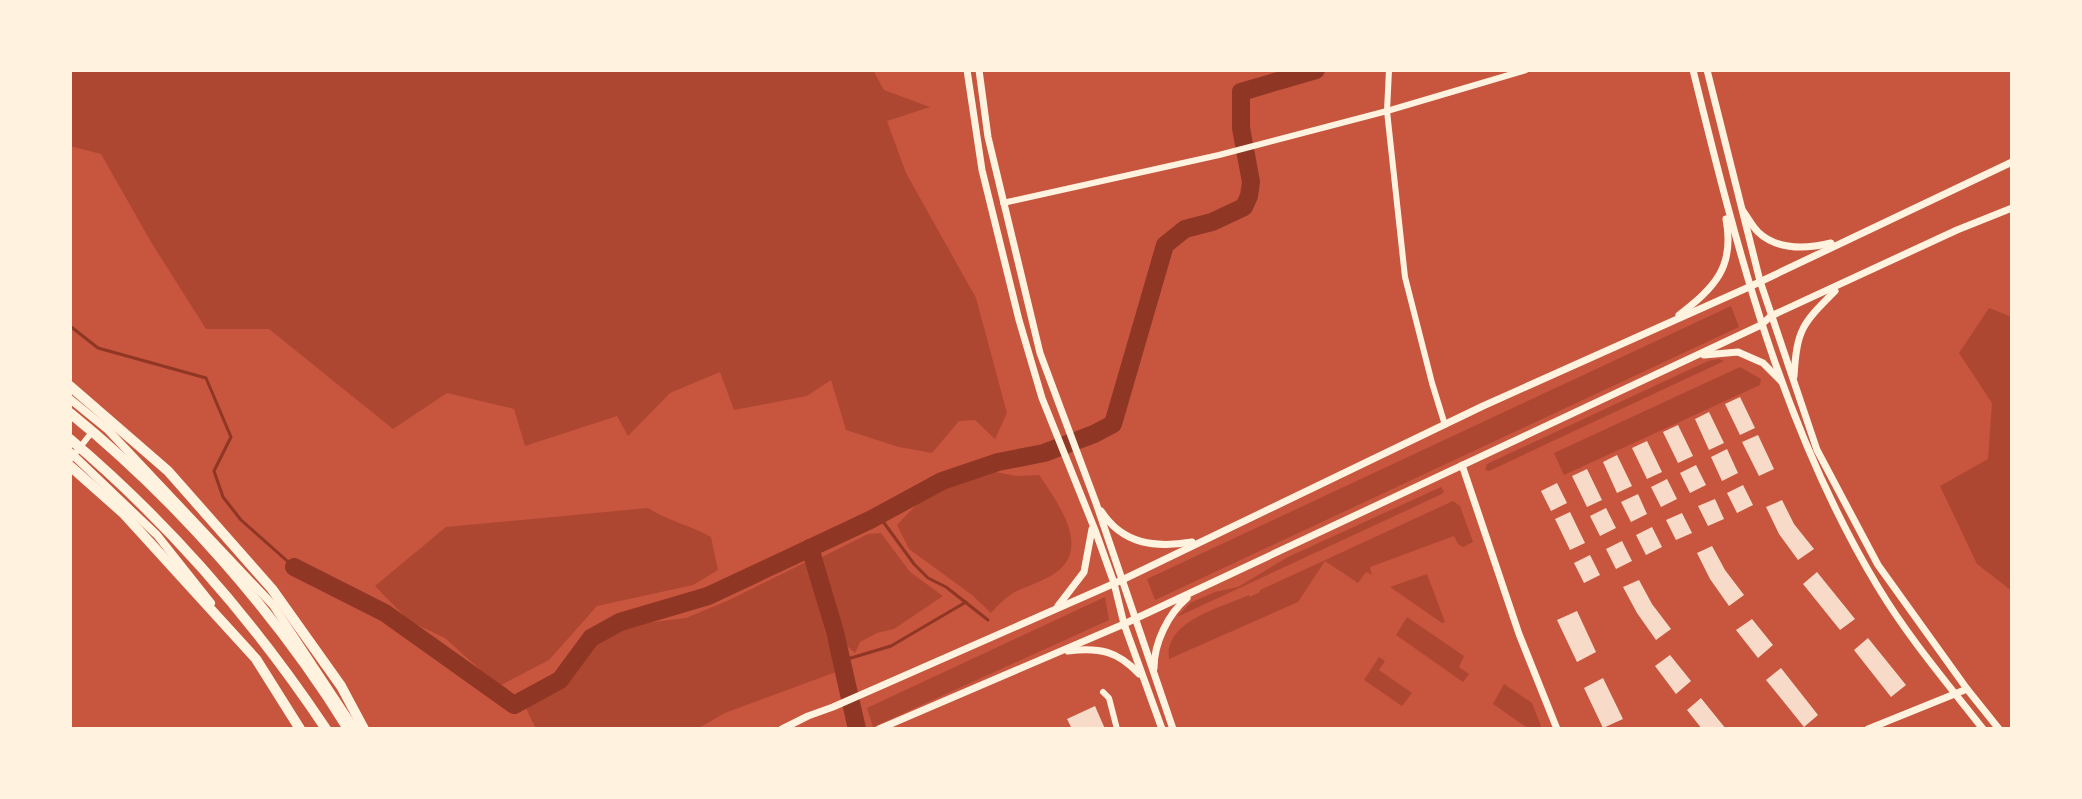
<svg xmlns="http://www.w3.org/2000/svg" width="2082" height="799" viewBox="0 0 2082 799" font-family="Montserrat,sans-serif">
<rect width="100%" height="100%" fill="#c8553d"/>
<g fill="#ae4732">
<polygon points="70,70 873,70 884,90 930,107 887,121 906,173 976,298 1007,413 995,439 975,420 959,421 932,453 899,447 846,430 831,380 807,396 734,410 720,372 670,393 628,436 617,416 525,446 514,409 447,393 393,429 269,329 206,329 151,242 101,154 70,146"/>
<polygon points="1731,306 1739,327 1155,600 1147,579"/>
<polygon points="1989,308 2012,317 2012,591 1977,564 1940,486 1988,459 1992,403 1959,353"/>
<polygon points="1719,359 1724,361 1489,471 1485,470 1487,464 1708,361"/>
<polygon points="1740,367 1761,379 1760,385 1564,475 1554,453"/>
<path d="M995,472l22,4 22,-1c20,29 56,78 10,102 -28,14 -35,10 -58,36l-19,-18 -63,-46 -12,-24 29,-30 36,-16z"/>
<polygon points="1441,487 1444,491 1442,494 1177,617 1190,603 1215,592 1238,587 1288,557"/>
<path d="M1453,501l7,5 13,36 -10,5 -5,-3 -4,-8 -84,31 2,8 -6,-3 -8,11 -33,-22 -27,41 -129,57c-5,-38 51,-51 80,-64l1,2 10,-5v-2z"/>
<path d="M648,508c20,13 42,17 63,29l7,33 -25,15 -96,21 -48,54 -48,25 -15,-10 -41,-37 -36,-17 -34,-35 71,-59z"/>
<polygon points="881,533 910,572 943,596 894,629 877,633 860,642 855,653 846,645 842,636 818,559 868,534"/>
<polygon points="806,562 836,672 725,713 697,729 536,729 526,708 563,687 593,643 638,624 686,618 727,601"/>
<polygon points="1427,574 1445,622 1442,623 1390,587"/>
<polygon points="1105,597 1109,620 873,727 867,708"/>
<polygon points="1407,617 1464,656 1459,667 1469,674 1463,682 1396,635"/>
<polygon points="1379,657 1385,661 1379,670 1412,693 1402,706 1364,680"/>
<polygon points="1504,684 1532,703 1542,729 1529,729 1493,704"/>
</g>
<g fill="none" stroke-linecap="round" stroke-linejoin="round">
<g stroke="#8f3625" stroke-width="3">
<polyline points="70,326 98,348 206,378 231,437 214,471 223,497 241,520 294,567"/>
<polyline points="879,516 914,564 928,578 946,587 988,620"/>
<polyline points="841,661 891,646 966,602"/>
</g>
<g stroke="#8f3625" stroke-width="18">
<polyline points="810,548 835,632 857,729"/>
<polyline points="294,567 385,613 514,705 560,680 591,638 620,622 708,596 870,520 942,481 998,462 1044,453 1094,434 1113,424 1165,245 1185,229 1212,222 1244,207 1249,196 1251,182 1241,128 1241,92 1316,70"/>
</g>
</g>
<g fill="#f7dbc8">
<polygon points="1740,397 1755,428 1740,435 1725,404"/>
<polygon points="1709,412 1724,443 1709,450 1695,419"/>
<polygon points="1678,425 1693,456 1678,463 1663,432"/>
<polygon points="1758,435 1774,469 1759,476 1742,442"/>
<polygon points="1647,441 1662,472 1647,479 1632,448"/>
<polygon points="1727,449 1738,473 1722,481 1711,457"/>
<polygon points="1617,455 1632,486 1617,493 1603,462"/>
<polygon points="1696,465 1706,485 1690,493 1680,473"/>
<polygon points="1587,469 1602,500 1587,507 1572,476"/>
<polygon points="1667,479 1677,499 1661,507 1651,487"/>
<polygon points="1557,483 1567,503 1551,511 1541,491"/>
<polygon points="1743,485 1753,505 1737,513 1727,493"/>
<polygon points="1638,494 1647,514 1631,522 1621,502"/>
<polygon points="1715,499 1724,519 1708,526 1698,506"/>
<polygon points="1782,500 1794,524 1814,549 1798,560 1779,534 1766,507"/>
<polygon points="1606,508 1616,528 1600,536 1590,516"/>
<polygon points="1570,512 1585,543 1570,550 1555,519"/>
<polygon points="1682,513 1692,533 1676,540 1666,520"/>
<polygon points="1652,527 1662,547 1646,555 1636,535"/>
<polygon points="1622,541 1632,561 1616,569 1606,549"/>
<polygon points="1712,546 1725,570 1744,595 1729,606 1710,579 1697,553"/>
<polygon points="1590,555 1600,575 1584,583 1574,563"/>
<polygon points="1817,572 1855,619 1840,630 1803,584"/>
<polygon points="1639,580 1652,604 1671,629 1656,640 1637,613 1623,587"/>
<polygon points="1577,611 1596,652 1577,662 1557,620"/>
<polygon points="1752,619 1773,645 1758,658 1736,630"/>
<polygon points="1868,638 1906,685 1891,697 1854,650"/>
<polygon points="1670,655 1691,681 1676,694 1655,666"/>
<polygon points="1781,668 1818,715 1804,727 1766,680"/>
<polygon points="1603,678 1623,719 1603,728 1584,688"/>
<polygon points="1701,698 1709,708 1726,729 1702,729 1687,710"/>
<polygon points="1095,706 1105,729 1072,729 1067,719"/>
</g>
<g fill="none" stroke-linecap="round" stroke-linejoin="round">
<g stroke="#fff3e0" stroke-width="6">
<polyline points="1389,70 1387,111 1405,277 1432,383 1445,425"/>
<polyline points="1003,203 1219,155 1387,111 1526,70"/>
<polyline points="70,460 92,432"/>
<polyline points="1103,692 1109,698 1117,729"/>
</g>
<g stroke="#fff3e0" stroke-width="7">
<polyline points="967,70 982,170 1019,320 1042,398 1095,530 1114,583 1124,624 1162,729"/>
<polyline points="979,70 988,137 1040,353 1096,503 1173,729"/>
<path d="M1693,70c44,179 89,358 185,517 30,50 69,96 105,142"/>
<polyline points="1707,70 1760,281 1817,450 1878,565 1967,689 1999,729"/>
<path d="M1743,211c5,7 9,15 15,21 20,19 48,17 73,11"/>
<path d="M1679,315c36,-28 56,-48 47,-96"/>
<polyline points="1704,355 1738,352 1763,363 1781,381"/>
<path d="M1794,376c3,-47 8,-52 41,-85"/>
<polyline points="1462,465 1519,634 1557,729"/>
<path d="M1101,511c22,34 55,37 91,31"/>
<polyline points="1058,606 1084,572 1092,529"/>
<path d="M1068,651c31,-4 50,0 71,23"/>
<path d="M1154,668c0,-25 14,-54 33,-70"/>
<polyline points="782,729 808,716 833,707 1122,580 1483,406 1749,287 2012,162"/>
<polyline points="879,729 1124,624 1761,325 1771,316 1957,230 2012,208"/>
<polyline points="1868,729 1967,689"/>
</g>
<g stroke="#fff3e0" stroke-width="8">
<polyline points="70,399 108,430 273,605 355,729"/>
<polyline points="70,452 157,535 211,603"/>
</g>
<g stroke="#fff3e0" stroke-width="10">
<polyline points="70,386 168,471 272,589 341,686 364,729"/>
<path d="M70,413c104,84 208,202 278,316"/>
<path d="M70,439c99,84 184,182 256,290"/>
<polyline points="70,466 123,513 256,659 300,729"/>
</g>
</g>
<rect width="2082" height="799" fill="none" stroke="#fff3e0" stroke-width="144"/>
</svg>
